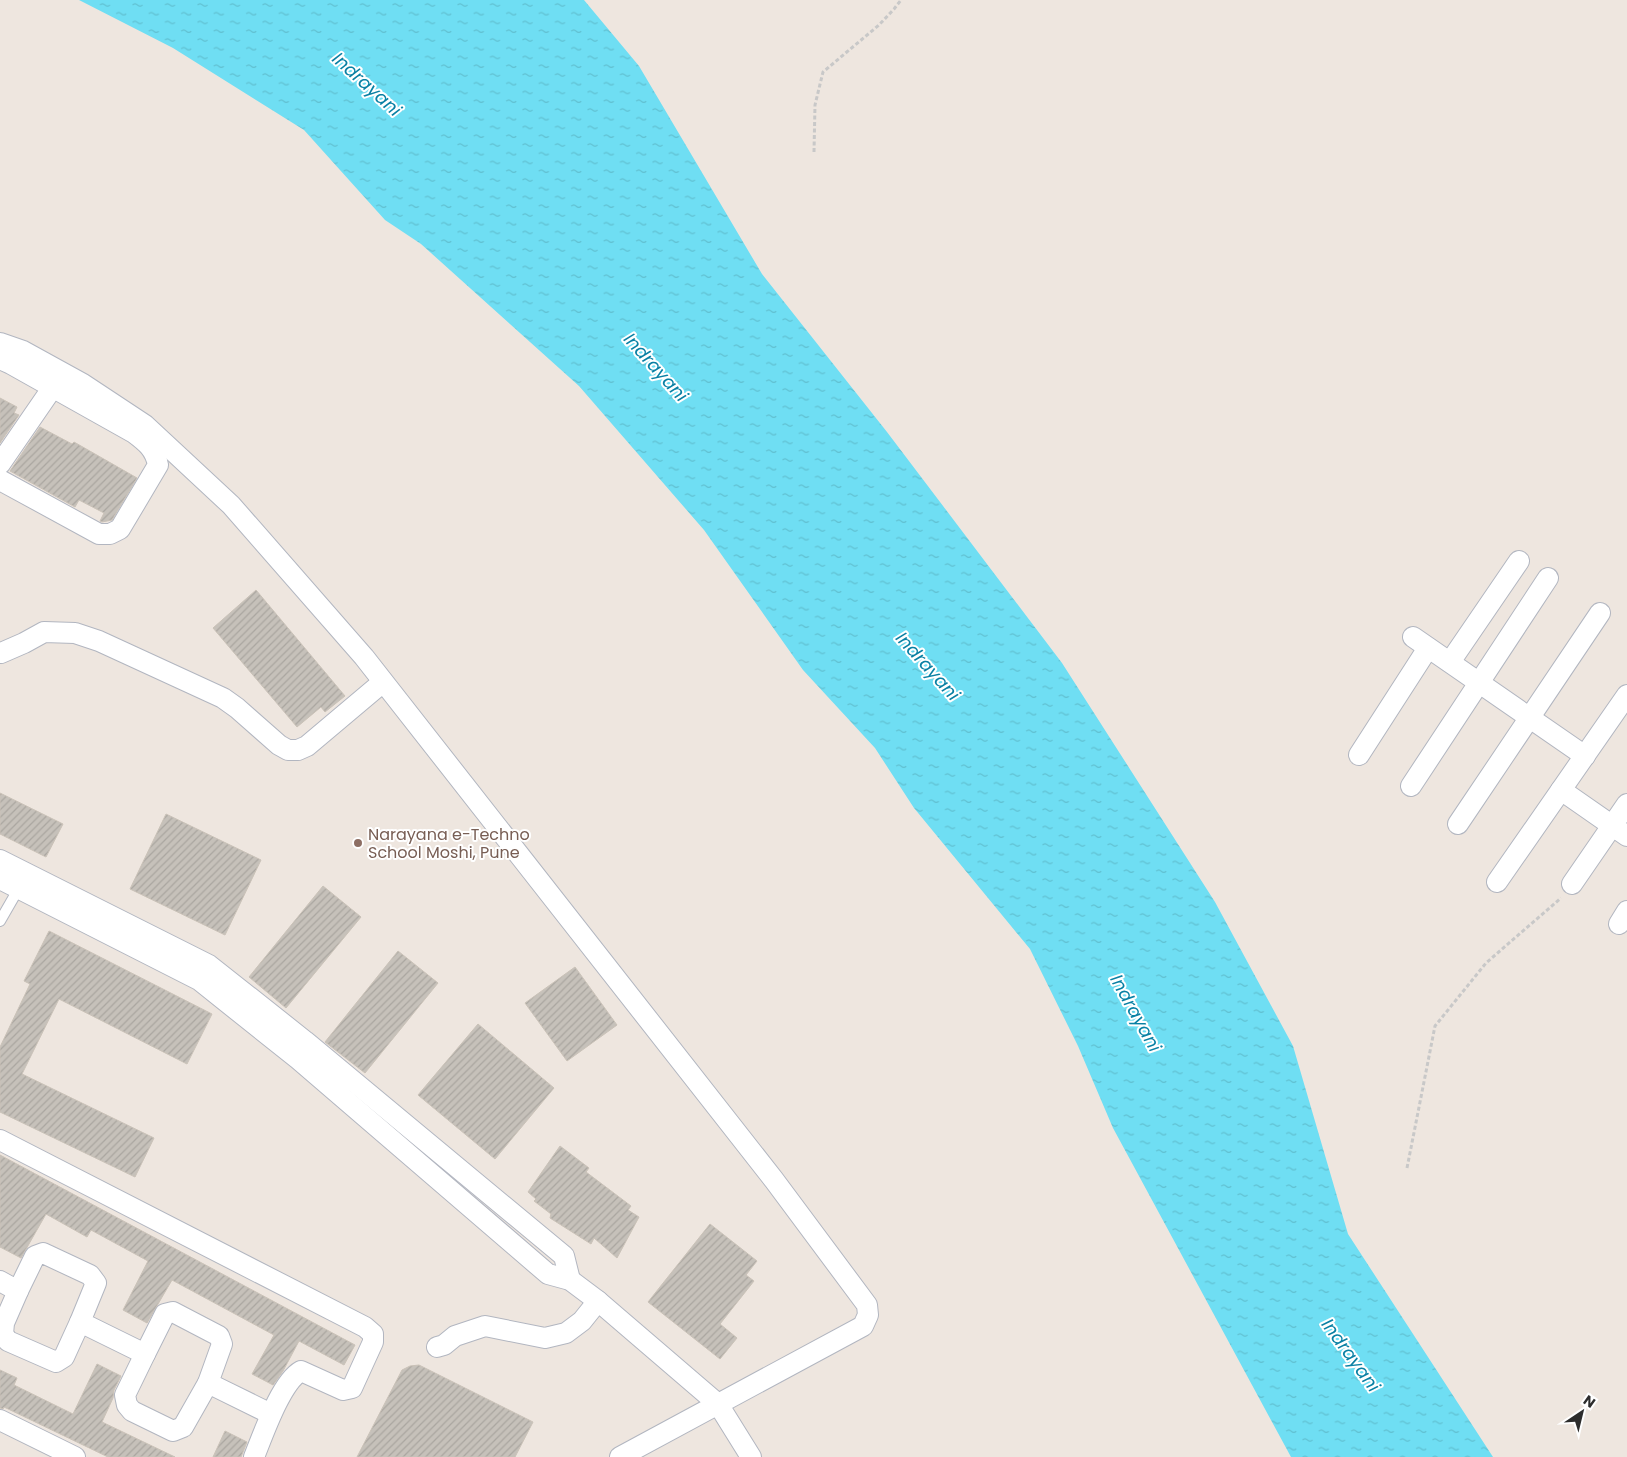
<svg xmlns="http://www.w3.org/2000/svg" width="1627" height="1457" viewBox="0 0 1627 1457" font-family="Poppins,sans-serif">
<defs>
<pattern id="water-ripples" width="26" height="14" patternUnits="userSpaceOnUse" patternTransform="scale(1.25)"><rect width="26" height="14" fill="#6fdef3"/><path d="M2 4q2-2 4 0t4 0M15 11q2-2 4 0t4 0" fill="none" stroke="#60bfd0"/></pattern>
<pattern id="building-hatch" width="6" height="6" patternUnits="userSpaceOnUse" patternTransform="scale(1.25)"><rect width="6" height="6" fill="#c6c1ba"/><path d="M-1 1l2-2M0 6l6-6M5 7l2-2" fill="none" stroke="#aaa6a0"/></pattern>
</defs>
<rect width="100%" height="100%" fill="#eee6df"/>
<polygon fill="url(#water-ripples)" points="79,0 584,0 639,66 762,274 887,432 1062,663 1215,902 1293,1046 1348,1234 1493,1457 1291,1457 1113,1128 1078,1046 1030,949 914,808 875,748 803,670 704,530 579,386 421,244 385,220 304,130 173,48"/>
<g fill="url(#building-hatch)" stroke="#cac2b8">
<polygon points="0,398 17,407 14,413 19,415 0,443"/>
<polygon points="40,427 72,444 74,442 137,478 112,520 102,522 100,521 104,513 79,500 75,507 10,471"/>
<polygon points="256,590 345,696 325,712 321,707 297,727 213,628"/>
<polygon points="0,793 63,824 46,857 0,834"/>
<polygon points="166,814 261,860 225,935 130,889"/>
<polygon points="323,886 361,917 286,1008 249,977"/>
<polygon points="49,931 212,1014 187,1064 59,999 22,1074 154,1138 135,1177 0,1112 0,1047 30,984 24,981"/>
<polygon points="398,951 438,983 365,1073 325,1042"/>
<polygon points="575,967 617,1025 567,1061 525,1003"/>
<polygon points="478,1024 554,1088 495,1159 418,1095"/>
<polygon points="560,1146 589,1168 586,1172 631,1206 628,1210 639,1217 617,1258 594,1238 591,1244 550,1218 551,1214 534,1201 536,1199 528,1192"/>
<polygon points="0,1155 355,1345 344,1365 299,1341 283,1371 273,1385 252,1374 274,1335 172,1280 147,1323 123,1310 148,1261 91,1230 87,1237 46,1214 21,1258 0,1247"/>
<polygon points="710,1224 757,1261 746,1275 754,1281 720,1324 737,1338 720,1359 648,1302"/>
<polygon points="97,1364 121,1376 114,1390 113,1398 102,1422 175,1457 108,1457 4,1407 3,1409 0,1408 0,1370 17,1378 14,1385 73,1414"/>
<polygon points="419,1365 533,1422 515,1457 357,1457 402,1370 410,1366"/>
<polygon points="225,1431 247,1442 241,1457 213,1457"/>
</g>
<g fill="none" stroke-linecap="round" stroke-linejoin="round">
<defs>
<polyline id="lane" points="0,921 19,888"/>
<g id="street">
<polyline points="0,343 23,351 83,384 145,425 231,505 364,657 774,1180 867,1305 868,1315 863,1326 620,1457"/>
<path d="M0,359l11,5 123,69c12,9 21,16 24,32l-38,64 -10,5h-11l-99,-54"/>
<polyline points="0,464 53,387"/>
<polyline points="1413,637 1585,756"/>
<polyline points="1,653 24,643 44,632 75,633 99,641 223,698 237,708 279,745 288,750 298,750 307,746 383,682"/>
<polyline points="1450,662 1519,561"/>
<polyline points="1359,755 1428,648"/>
<polyline points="1411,786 1548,578"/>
<polyline points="1561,790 1627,836"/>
<polyline points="1458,824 1600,613"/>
<polyline points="0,860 209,965 305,1041 564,1256 570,1280"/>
<polyline points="0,879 199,980 298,1059 548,1274 570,1280 598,1301 718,1404 751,1457"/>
<polyline points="1497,882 1627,695"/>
<polyline points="1572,884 1627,804"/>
<polyline points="1619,924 1627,911"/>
<path d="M0,1140l365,187 8,7v8l-21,46 -9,2 -42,-19c-20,11 -38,64 -47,86"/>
<polyline points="0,1281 18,1291 35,1256 43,1253 90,1275 96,1283 80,1322 145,1354 165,1314 173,1312 219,1336 222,1344 208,1383 271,1414"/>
<polyline points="18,1291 4,1323 3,1334 8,1341 56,1362 64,1357 80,1322"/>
<polyline points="437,1347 444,1345 455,1336 485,1326 545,1338 566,1333 582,1321 598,1301"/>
<polyline points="145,1354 125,1395 127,1405 132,1411 173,1431 183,1427 208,1383"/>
<polyline points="0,1420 75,1457"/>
</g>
</defs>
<use href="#lane" stroke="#b2b6c0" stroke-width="12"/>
<use href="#street" stroke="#b2b6c0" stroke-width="22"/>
<g stroke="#c8c8c8" stroke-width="3" stroke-dasharray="4 2.5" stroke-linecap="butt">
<polyline points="814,152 815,105 823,72 879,25 894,9 901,0"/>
<polyline points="1407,1168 1435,1026 1486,963 1561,898"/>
</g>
<use href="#lane" stroke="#fff" stroke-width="10"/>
<use href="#street" stroke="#fff" stroke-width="20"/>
</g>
<circle fill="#8d6e63" stroke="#fff" stroke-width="2" cx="358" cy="843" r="5"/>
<g text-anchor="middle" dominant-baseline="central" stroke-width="4" stroke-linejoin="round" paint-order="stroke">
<g font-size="16" fill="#785e54" stroke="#fff" text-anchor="start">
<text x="368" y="834">Narayana e-Techno<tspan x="368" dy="18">School Moshi, Pune</tspan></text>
</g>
<g font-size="18" font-style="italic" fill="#0980a4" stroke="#fff">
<text transform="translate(367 84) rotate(42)">Indrayani</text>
<text transform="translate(656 367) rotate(48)">Indrayani</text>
<text transform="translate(928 666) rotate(48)">Indrayani</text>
<text transform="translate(1136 1013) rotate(61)">Indrayani</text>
<text transform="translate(1351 1355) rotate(54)">Indrayani</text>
</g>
</g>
<g transform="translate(1582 1412) rotate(35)" stroke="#ffffff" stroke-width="4" paint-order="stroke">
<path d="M0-4L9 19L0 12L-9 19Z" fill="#2c2c2c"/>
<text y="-8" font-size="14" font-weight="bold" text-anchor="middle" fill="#2c2c2c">N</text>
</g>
</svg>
